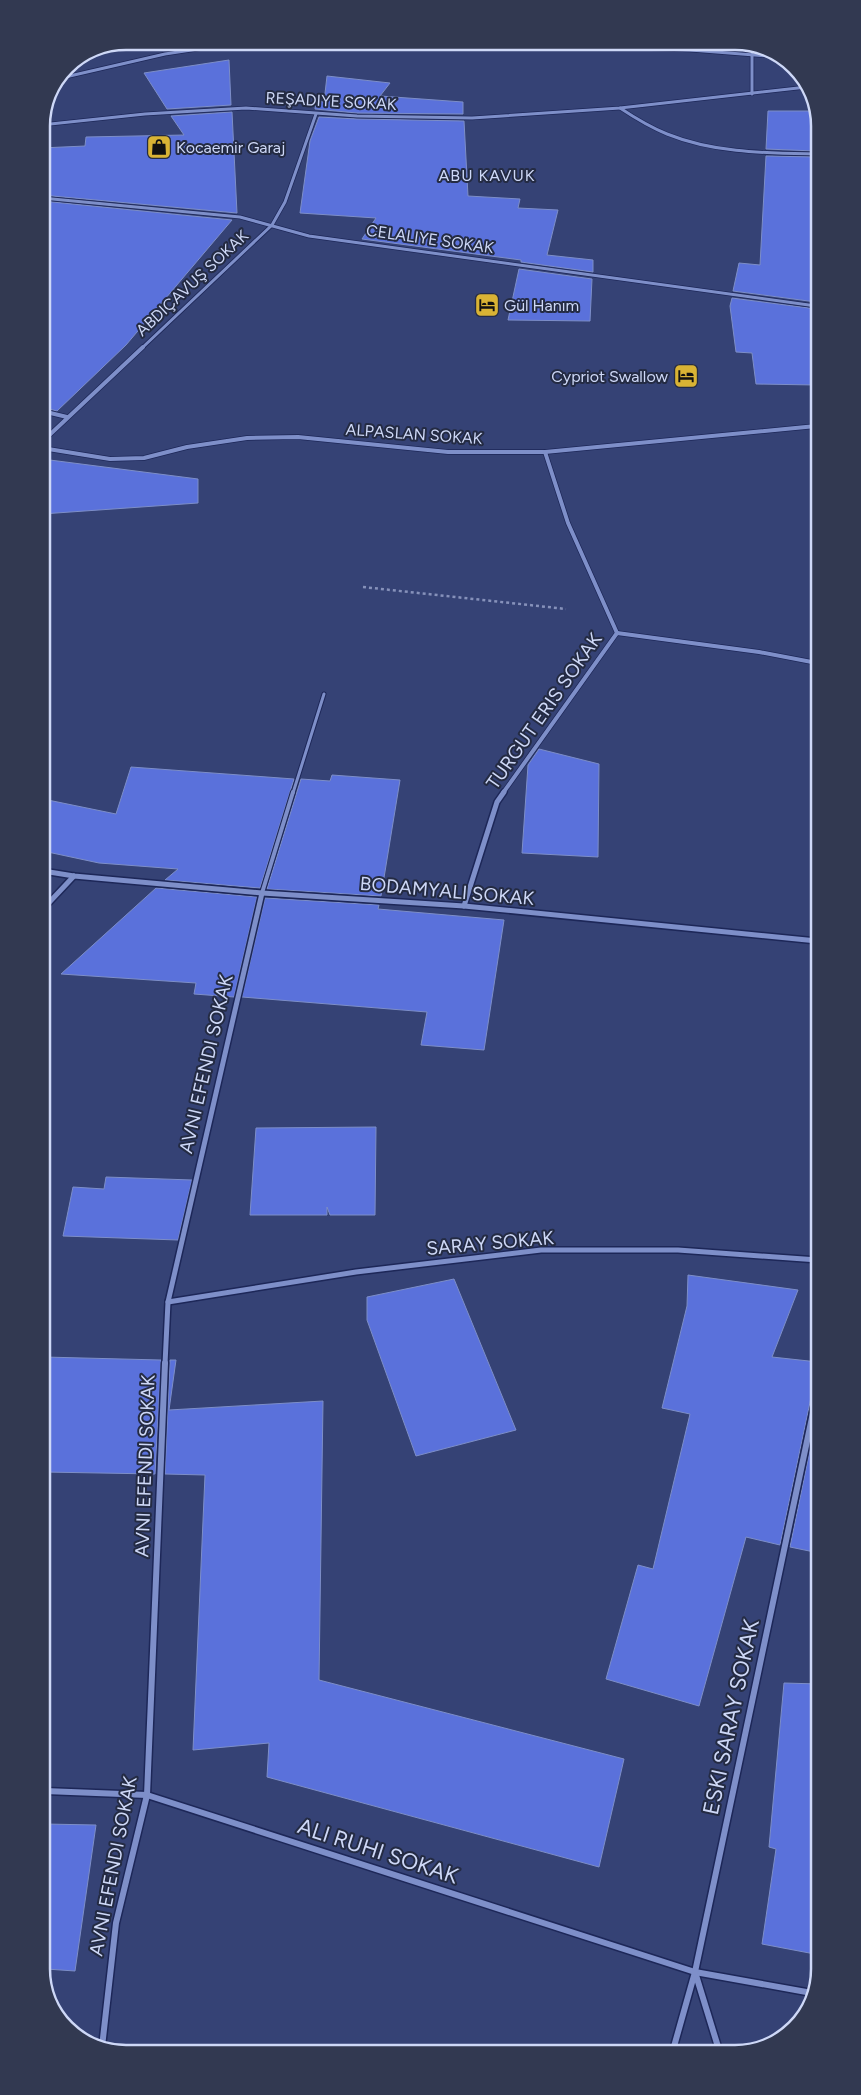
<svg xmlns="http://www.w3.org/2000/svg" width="861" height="2095" viewBox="0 0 861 2095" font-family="Figtree,sans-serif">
<rect width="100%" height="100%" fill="#354275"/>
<g fill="#5a71db" stroke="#7d8ec8">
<polygon points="229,60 231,105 167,109 144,73"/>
<polygon points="327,76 390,83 380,96 463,102 463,114 357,113 315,109 316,101 324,102"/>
<polygon points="768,111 815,111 815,151 766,149"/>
<polygon points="232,112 237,213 42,195 41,148 85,146 86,137 184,135 171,116"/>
<polygon points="319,117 357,119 464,121 468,196 520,199 518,208 558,210 547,255 593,260 593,272 521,262 521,260 362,239 376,218 300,213 310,141"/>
<polygon points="766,156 815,157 816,302 733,291 739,263 760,265"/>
<polygon points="42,201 232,220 126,345 57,411 42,407"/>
<polygon points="519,269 592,279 590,321 508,320"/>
<polygon points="732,298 816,309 816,385 756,384 752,353 736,352 730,306"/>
<polygon points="42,459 198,479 198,503 42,514"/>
<polygon points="539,749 599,764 598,857 522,853 528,765"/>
<polygon points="131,767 294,779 260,888 165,880 178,869 99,863 43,851 43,799 116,814"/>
<polygon points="332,775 400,780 381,896 267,889 301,779 330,781"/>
<polygon points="156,888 257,897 234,997 194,994 196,983 61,974"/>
<polygon points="265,898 379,905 378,909 504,920 484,1050 421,1045 427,1012 242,997"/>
<polygon points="376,1127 375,1215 330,1215 327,1207 327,1215 250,1215 256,1128"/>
<polygon points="106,1177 192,1180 178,1240 63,1236 73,1187 104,1189"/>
<polygon points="688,1275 798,1290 772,1357 818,1362 818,1384 813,1388 780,1545 746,1537 699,1706 606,1679 638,1565 653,1569 690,1414 662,1408 687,1306"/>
<polygon points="454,1279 516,1430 416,1456 367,1320 367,1297"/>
<polygon points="44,1357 161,1360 155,1474 44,1472"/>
<polygon points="170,1360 176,1360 169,1410 323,1401 319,1680 624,1759 599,1867 267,1777 269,1743 193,1750 205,1475 165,1474"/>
<polygon points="818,1411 819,1553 790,1547"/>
<polygon points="784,1683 819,1684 820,1955 762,1944 776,1849 769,1847"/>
<polygon points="45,1824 96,1825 75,1971 46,1969"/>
</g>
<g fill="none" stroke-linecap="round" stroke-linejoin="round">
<defs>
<polyline id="lane-far1" points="293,793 324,694"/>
<polyline id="lane" points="262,893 293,792"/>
<g id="street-far3">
<polyline points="501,44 690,50 782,57"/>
<polyline points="752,54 752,94"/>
<polyline points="61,78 165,54 218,46"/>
<path d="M620,108c15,10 30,19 47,26 47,19 98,19 148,20"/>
<polyline points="41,125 145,114 246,108 357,116 472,118 620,108 807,87"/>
<polyline points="42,198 240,217 309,236 816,306"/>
<polyline points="142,348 272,225 285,202 316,114"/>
</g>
<g id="street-far2">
<polyline points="42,411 67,417"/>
<polyline points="42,442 143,347"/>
<polyline points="42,448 110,459 144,458 187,447 247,438 298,437 448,452 545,452 816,426"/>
<polyline points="545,452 568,523 617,633"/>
<polyline points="617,633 759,652 817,663"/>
<polyline points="503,793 617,633"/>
</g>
<g id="street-far1">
<polyline points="43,871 74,876 262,893 464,906 817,941"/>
<polyline points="464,906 497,802 504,792"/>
<polyline points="43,909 74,876"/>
<polyline points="168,1302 356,1272 541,1250 678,1250 818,1260"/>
<polyline points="165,1364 168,1302 262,893"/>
</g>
<g id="street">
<polyline points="45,1791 147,1795 695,1972 812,1993"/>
<polyline points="695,1972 719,2050"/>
<polyline points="102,2047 116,1923 147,1795 165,1363"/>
<polyline points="673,2050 695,1972 818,1389"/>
</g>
</defs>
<use href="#lane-far1" stroke="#1d2758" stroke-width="5"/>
<use href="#lane" stroke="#1d2758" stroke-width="6"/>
<use href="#street-far3" stroke="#1d2758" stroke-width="4.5"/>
<use href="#street-far2" stroke="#1d2758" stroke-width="5.5"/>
<use href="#street-far1" stroke="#1d2758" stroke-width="8"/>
<use href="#street" stroke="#1d2758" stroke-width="9"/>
<polyline stroke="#8691ba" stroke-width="2.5" stroke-dasharray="3 3" stroke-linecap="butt" points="363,587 566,609"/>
<use href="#lane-far1" stroke="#7e8fc9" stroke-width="3"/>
<use href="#lane" stroke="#7e8fc9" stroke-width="4"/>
<use href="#street-far3" stroke="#7e8fc9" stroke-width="3"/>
<use href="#street-far2" stroke="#7e8fc9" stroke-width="4"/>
<use href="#street-far1" stroke="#7e8fc9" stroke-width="5"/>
<use href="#street" stroke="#7e8fc9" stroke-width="6"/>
</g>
<defs>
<symbol id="shop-square" viewBox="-11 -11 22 22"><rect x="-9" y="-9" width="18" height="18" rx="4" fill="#d9b334" stroke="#242b43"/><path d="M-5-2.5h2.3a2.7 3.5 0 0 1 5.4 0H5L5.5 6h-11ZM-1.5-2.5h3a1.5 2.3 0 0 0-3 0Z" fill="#111"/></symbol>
<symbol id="hotel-square" viewBox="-11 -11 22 22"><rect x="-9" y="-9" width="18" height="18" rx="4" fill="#d9b334" stroke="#242b43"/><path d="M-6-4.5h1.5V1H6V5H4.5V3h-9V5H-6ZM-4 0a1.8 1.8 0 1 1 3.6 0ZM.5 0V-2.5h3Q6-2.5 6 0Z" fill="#111"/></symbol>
</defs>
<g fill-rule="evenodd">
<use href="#shop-square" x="145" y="133" width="28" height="28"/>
<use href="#hotel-square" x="473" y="291" width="28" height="28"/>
<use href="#hotel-square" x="672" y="362" width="28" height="28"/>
</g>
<g text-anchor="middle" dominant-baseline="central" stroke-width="4" stroke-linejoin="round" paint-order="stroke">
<g font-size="16" fill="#ced8f7" stroke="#242b43">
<text transform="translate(331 101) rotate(3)">REŞADIYE SOKAK</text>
<text transform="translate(430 239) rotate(8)">CELALIYE SOKAK</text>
<text transform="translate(192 283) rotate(-43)">ABDIÇAVUŞ SOKAK</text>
<text transform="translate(414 434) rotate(4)">ALPASLAN SOKAK</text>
</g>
<g font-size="16" fill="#ced8f7" stroke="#242b43" text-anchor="start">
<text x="176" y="147">Kocaemir Garaj</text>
<text x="504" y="305">Gül Hanım</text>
<text x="668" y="376" text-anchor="end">Cypriot Swallow</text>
</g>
<g font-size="16" letter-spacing="1" fill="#ced8f7" stroke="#242b43">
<text x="487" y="175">ABU KAVUK</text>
</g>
<g font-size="19" fill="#ced8f7" stroke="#242b43">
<text transform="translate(544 711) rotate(-55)">TURGUT ERIS SOKAK</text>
<text transform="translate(447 891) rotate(5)">BODAMYALI SOKAK</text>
<text transform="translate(206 1064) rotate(-77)">AVNI EFENDI SOKAK</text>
<text transform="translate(490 1243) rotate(-5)">SARAY SOKAK</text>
<text transform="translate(145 1466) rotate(-88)">AVNI EFENDI SOKAK</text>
<text transform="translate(113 1866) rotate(-79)">AVNI EFENDI SOKAK</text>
</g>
<g font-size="22" fill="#ced8f7" stroke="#242b43">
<text transform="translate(731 1717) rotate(-78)">ESKI SARAY SOKAK</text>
<text transform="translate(378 1851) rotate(18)">ALI RUHI SOKAK</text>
</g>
</g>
<path d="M0 0H861V2095H0ZM126 50H735A76 76 0 0 1 811 126V1969A76 76 0 0 1 735 2045H126A76 76 0 0 1 50 1969V126A76 76 0 0 1 126 50Z" fill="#323951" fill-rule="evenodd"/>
<path fill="none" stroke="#ced8f7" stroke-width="2.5" d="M126 50H735A76 76 0 0 1 811 126V1969A76 76 0 0 1 735 2045H126A76 76 0 0 1 50 1969V126A76 76 0 0 1 126 50Z"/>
</svg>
